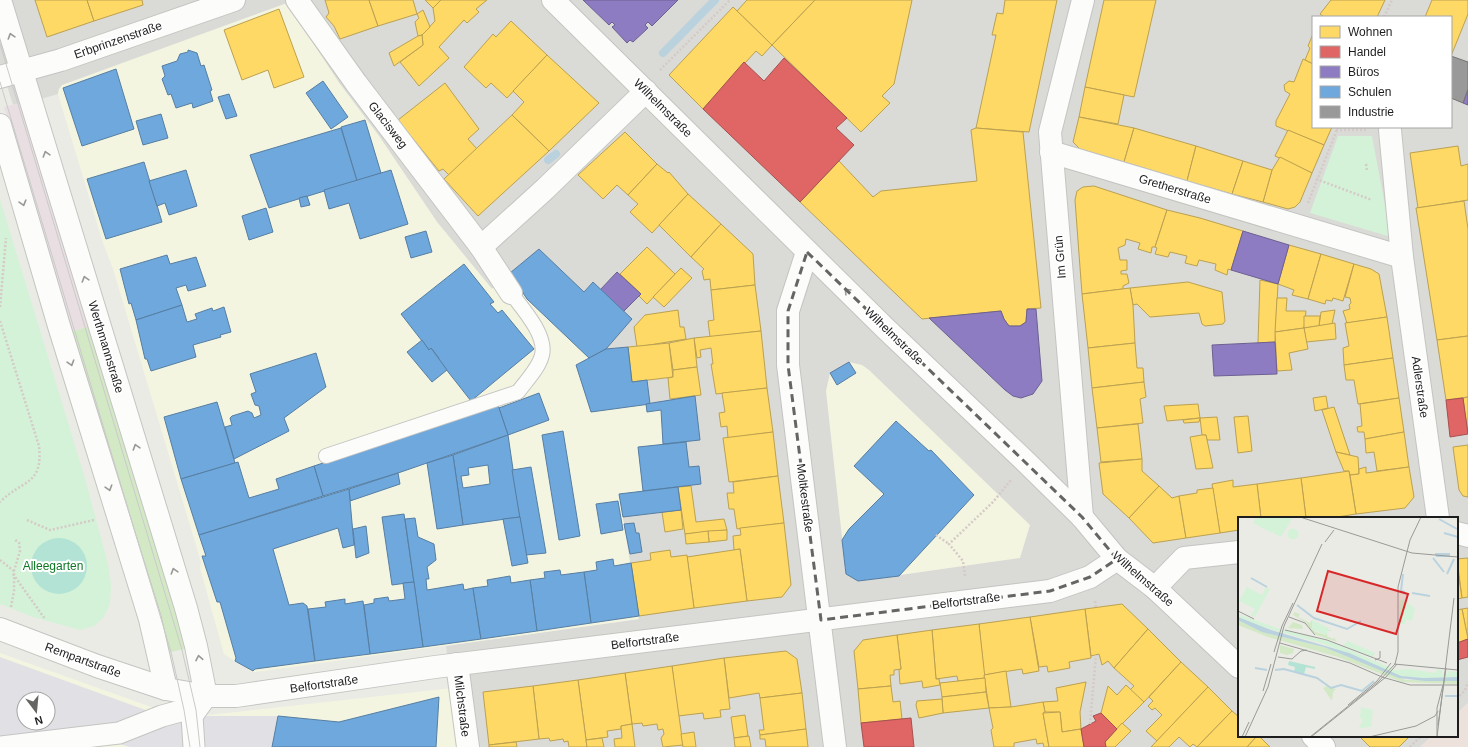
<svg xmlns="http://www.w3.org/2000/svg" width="1468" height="747" viewBox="0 0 1468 747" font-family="Helvetica,sans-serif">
<rect width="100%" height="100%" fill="#ebebe6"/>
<path fill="#dadad7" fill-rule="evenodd" d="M0,0h1468v703l-11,10v-195h-218v218h193l-12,11h-960l-14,-101 193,-27 -20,-125 19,-47 8,-43 -55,8 -15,-47 13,-7 -62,-59 -17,-25 -18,15 -55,-67 -58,-86 -39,-52 -281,5 -1,5 -34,10 -1,-2 -10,3 -13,-42v-25l4,-1zM1313,17h138v110h-138z"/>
<polygon fill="#ede1dc" points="1468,703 1468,747 1420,747 1432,736 1457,736 1457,713"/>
<polygon fill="#e9dfe3" points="23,102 91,326 70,332 4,107"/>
<g fill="#f3f5e0" fill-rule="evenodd">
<polygon points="287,3 340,84 379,136 437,222 492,289 510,273 527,299 589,358 576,365 591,412 646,404 661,410 663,444 638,448 643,491 619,494 639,619 256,672 252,672 224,654 200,568 201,562 113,269 102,240 58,94 59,89 62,85"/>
<polygon points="849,362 862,365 869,370 1030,525 1020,558 858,581 846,574 826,391 830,373"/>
<path d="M0,653l182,65 270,-30 8,59h-460zM24,699h24v24h-24z"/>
</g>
<polygon fill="#d3e9c5" points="91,326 189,648 166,653 70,332"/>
<g fill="#d4f2d8">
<polygon points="1338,136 1372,136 1391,237 1310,213"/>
<polygon points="0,199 84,475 108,564 111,585 110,604 103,618 94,626 80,630 33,617 0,604"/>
</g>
<circle fill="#b2e3d4" cx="59" cy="566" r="28"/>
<path fill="#e1e1e5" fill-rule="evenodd" d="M0,657l162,59h116l-6,31h-142l-11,-3 -24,3h-95zM24,699h24v24h-24z"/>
<g fill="#ffd966" stroke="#bba150">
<polygon points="35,0 87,0 94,21 47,37"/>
<polygon points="87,0 142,0 143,5 94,21"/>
<polygon points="325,0 369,0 378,26 340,39 334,26 326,17 329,13"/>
<polygon points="369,0 413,0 417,14 378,26"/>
<polygon points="425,0 441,0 433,8"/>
<polygon points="441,0 487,0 476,9 479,12 467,23 464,20 439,47 449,58 419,86 400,62 423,45 422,35 435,21 433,8"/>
<polygon points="747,0 815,0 772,45 737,11"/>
<polygon points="815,0 912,0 894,84 882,96 890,103 861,132 772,45"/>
<polygon points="1005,0 1057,0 1029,132 976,128 996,35 992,35 997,13 1003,14"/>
<polygon points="1104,0 1156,0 1134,97 1085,87"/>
<polygon points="1331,0 1385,0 1377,17 1324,17 1320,14"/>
<polygon points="1432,0 1468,0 1468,14 1451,56 1451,17 1425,17"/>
<polygon points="733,7 772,45 762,56 756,51 703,109 669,75"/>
<polygon points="279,9 304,77 274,88 268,70 242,80 224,30"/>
<polygon points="423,10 430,27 422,35 418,36 415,22 419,18 417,14"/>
<polygon points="511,21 547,55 507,98 491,83 486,88 464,67 493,34 496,37"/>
<polygon points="1313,34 1313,64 1305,60 1310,48 1308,46"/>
<polygon points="422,35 423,45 394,66 389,53 418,36"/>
<polygon points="547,55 599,103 549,151 512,115 524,102 513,91"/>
<polygon points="1303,59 1313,64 1313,127 1332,127 1324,145 1276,126 1276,121 1290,94 1285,91 1284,85 1289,81 1294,82"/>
<polygon points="445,83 479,129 468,139 477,149 449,175 443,169 439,171 398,120"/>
<polygon points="1085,87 1124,95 1118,124 1079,117"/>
<polygon points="512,115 549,151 478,216 444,179"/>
<polygon points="1079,117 1134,128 1124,162 1080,149 1073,142"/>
<polygon points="976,128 1023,132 1041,308 1027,309 1026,322 1020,326 1009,326 1004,319 1001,311 922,319 800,202 839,161 873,197 881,191 977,181 971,130"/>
<polygon points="1134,128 1196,146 1187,181 1124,162"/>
<polygon points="1288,130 1324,145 1312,173 1275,156"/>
<polygon points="625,132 657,164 628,195 617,185 603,199 578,175"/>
<polygon points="1196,146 1243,161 1232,194 1187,181"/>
<polygon points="1458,146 1461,166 1468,164 1468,200 1418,208 1410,153"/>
<polygon points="1280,157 1312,173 1300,202 1295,207 1288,209 1263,202 1272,170"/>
<polygon points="1243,161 1272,170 1263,202 1232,194"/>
<polygon points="657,164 668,173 669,172 688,194 652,233 630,212 638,204 628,195"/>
<polygon points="1094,186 1167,210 1155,247 1152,247 1151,253 1138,249 1140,243 1126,239 1125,245 1118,248 1120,260 1127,260 1127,270 1121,271 1121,274 1127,274 1129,283 1123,286 1123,289 1082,294 1075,200 1077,191 1083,187"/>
<polygon points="688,194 721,224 691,257 659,225"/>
<polygon points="1464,201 1468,229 1468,336 1437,340 1416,208"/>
<polygon points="1167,210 1200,218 1243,231 1231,270 1228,269 1227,275 1215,270 1216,264 1199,260 1197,266 1185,263 1187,256 1170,252 1168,257 1155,254 1157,248 1155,247"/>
<polygon points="721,224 753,254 755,285 711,290 710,279 704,280 702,271 704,269 691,257"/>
<polygon points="1289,245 1321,254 1308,299 1292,295 1294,290 1278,284"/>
<polygon points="647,247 675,274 647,304 639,296 641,294 620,274"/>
<polygon points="1321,254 1354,264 1343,301 1333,298 1332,301 1326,300 1325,304 1308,299"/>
<polygon points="1354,264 1371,269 1379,274 1387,317 1347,323 1343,311 1350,309 1349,305 1351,303 1350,298 1345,297"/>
<polygon points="681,268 692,278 664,307 653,297"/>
<polygon points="1260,280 1278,284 1275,342 1258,343"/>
<polygon points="1188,282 1222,292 1225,321 1223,324 1205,326 1202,324 1199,313 1150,317 1137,304 1133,305 1130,288"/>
<polygon points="755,285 761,331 710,337 708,321 714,320 711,290"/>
<polygon points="1130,288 1133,305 1135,343 1088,348 1082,294"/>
<polygon points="1277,298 1287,298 1286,311 1306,311 1304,328 1275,332"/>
<polygon points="678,310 680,327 684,327 686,339 637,347 634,327 645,315"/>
<polygon points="1335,310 1332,324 1319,326 1321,312"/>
<polygon points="1304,316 1320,316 1319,326 1304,328"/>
<polygon points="1387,317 1393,358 1344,365 1343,348 1349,346 1345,323"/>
<polygon points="1335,323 1336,339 1306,342 1304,328"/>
<polygon points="1304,328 1308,349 1289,353 1292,370 1277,371 1275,332"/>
<polygon points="761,331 767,388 716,394 711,364 713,364 711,348 700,350 701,357 697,358 694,338"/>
<polygon points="1468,336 1468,397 1446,400 1437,340"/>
<polygon points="694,338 697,367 673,370 669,343"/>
<polygon points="669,343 673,377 632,382 628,347"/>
<polygon points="1135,343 1137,368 1143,368 1144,382 1092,388 1088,348"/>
<polygon points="1393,358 1399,398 1358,404 1354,380 1346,380 1344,365"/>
<polygon points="697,367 701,395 670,399 668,378 673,377 673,370"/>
<polygon points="1144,382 1146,397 1140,399 1143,423 1097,428 1092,388"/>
<polygon points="767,388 773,432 728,438 727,426 721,427 719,413 725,412 722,393"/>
<polygon points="1326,396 1328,408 1315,411 1313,398"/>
<polygon points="1468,397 1468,434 1463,398"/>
<polygon points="1399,398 1404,432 1365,439 1364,432 1358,432 1357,427 1362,426 1360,404"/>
<polygon points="1198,404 1200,418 1167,421 1164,406"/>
<polygon points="1334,407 1350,455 1336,452 1322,410"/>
<polygon points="1248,416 1252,451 1238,453 1234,417"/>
<polygon points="1217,417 1220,440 1207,440 1206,435 1202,435 1200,418"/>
<polygon points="1200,418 1199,422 1184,423 1183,420"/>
<polygon points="1138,424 1142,459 1101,462 1097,428"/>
<polygon points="773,432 778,476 729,482 723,438"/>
<polygon points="1404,432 1409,467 1377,471 1374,452 1366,453 1365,439"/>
<polygon points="1202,435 1206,435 1213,468 1196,469 1190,437"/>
<polygon points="1468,445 1468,497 1463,496 1459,490 1453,447"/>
<polygon points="1336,452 1358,457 1359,474 1350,475 1349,471 1344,471"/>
<polygon points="1142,459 1142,471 1159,486 1129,518 1103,494 1099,463"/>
<polygon points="1366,467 1366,473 1409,467 1414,497 1405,508 1356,514 1350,475 1359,474 1359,469"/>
<polygon points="1349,471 1356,514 1331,518 1306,518 1301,478"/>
<polygon points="778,476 784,523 737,529 734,509 729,509 727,493 734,493 733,482"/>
<polygon points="1301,478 1306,518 1261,518 1257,484"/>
<polygon points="1233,480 1233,487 1257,484 1261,518 1239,518 1239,530 1220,533 1212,484"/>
<polygon points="691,486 696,522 724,519 727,530 685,534 678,487"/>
<polygon points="1159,486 1172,498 1179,496 1186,538 1153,543 1129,518"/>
<polygon points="1213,488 1220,533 1186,538 1179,496 1197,493 1197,490"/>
<polygon points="681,510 683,529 665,532 662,512"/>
<polygon points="784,523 791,585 782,597 747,601 740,549 734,550 733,536 741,535 740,528"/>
<polygon points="727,530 727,540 709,542 708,531"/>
<polygon points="708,531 709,542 686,544 685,534"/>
<polygon points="740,549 747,601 694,608 687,557"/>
<polygon points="670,550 671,557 687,555 694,608 639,616 631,563 651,560 650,553"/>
<polygon points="1468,558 1468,597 1462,598 1457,559"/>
<polygon points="1457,566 1462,598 1457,599"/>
<polygon points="1122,604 1148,629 1114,668 1108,661 1102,665 1099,654 1091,656 1085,609"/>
<polygon points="1468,608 1468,639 1462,609"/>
<polygon points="1085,609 1091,658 1069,662 1070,668 1048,672 1047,666 1039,667 1030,617"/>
<polygon points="1462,609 1468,639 1457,643 1457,610"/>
<polygon points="1030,617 1039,671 1023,674 1022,669 984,675 979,624"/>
<polygon points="979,624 985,678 958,681 957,676 936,679 932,630"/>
<polygon points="1148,629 1181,662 1144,702 1130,690 1134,686 1114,668"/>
<polygon points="932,630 936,679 939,679 940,685 923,688 922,681 900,684 899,670 901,669 897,635"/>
<polygon points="897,635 901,669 894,670 894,675 890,675 891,686 858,689 854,651 863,640"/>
<polygon points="786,651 797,659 802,693 760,698 759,693 729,698 724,658"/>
<polygon points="724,658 730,709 720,710 721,717 704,719 703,713 678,716 672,666"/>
<polygon points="1181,662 1208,687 1157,741 1146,731 1162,715 1155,708 1152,710 1148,706 1153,701 1149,697"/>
<polygon points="672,666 683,745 663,747 661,738 664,734 663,729 658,730 657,724 643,726 642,723 632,724 625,673"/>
<polygon points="1006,671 1011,707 989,708 984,675"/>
<polygon points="625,673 632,724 621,726 621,729 607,731 608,737 586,740 578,680"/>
<polygon points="985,678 986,692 942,697 940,683"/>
<polygon points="578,680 587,747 569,747 568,741 564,742 563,739 550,741 549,738 539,739 533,686"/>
<polygon points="1086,682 1080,712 1081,729 1062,732 1060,712 1045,712 1043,702 1058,701 1056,688"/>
<polygon points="1126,685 1144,702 1117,729 1101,713 1108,686 1117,695"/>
<polygon points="533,686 539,739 489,745 483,692"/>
<polygon points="891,686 893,702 900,701 902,719 861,723 858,689"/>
<polygon points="1208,687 1232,711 1197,747 1193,744 1190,747 1179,737 1169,747 1151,747"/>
<polygon points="986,692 989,708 943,713 942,697"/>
<polygon points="802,693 806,729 760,735 759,730 764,730 760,698"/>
<polygon points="942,699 943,713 919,718 916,705 917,701"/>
<polygon points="1043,702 1045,712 1043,713 1049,747 1044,747 1043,743 1037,744 1036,739 1014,743 1014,747 994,747 991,730 993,728 989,708 1011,707"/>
<polygon points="1232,711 1239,717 1239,736 1257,736 1247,747 1197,747"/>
<polygon points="1060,712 1062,732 1081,729 1084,747 1049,747 1043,713"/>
<polygon points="745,715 748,736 734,738 731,717"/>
<polygon points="1122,723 1131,731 1115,747 1106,747 1105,742"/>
<polygon points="632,724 635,747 615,747 614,739 622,738 621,726"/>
<polygon points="806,729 808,747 766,747 765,739 760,739 760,735"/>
<polygon points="694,732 696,747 683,747 681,734"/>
<polygon points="749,736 751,747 735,747 734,738"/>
<polygon points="1257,736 1259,736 1270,747 1247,747"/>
<polygon points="1359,736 1410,736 1399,747 1370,747"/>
<polygon points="602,738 604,747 587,747 586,740"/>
<polygon points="516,742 517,747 489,747 489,745"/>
</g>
<g fill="#e06666" stroke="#a65050">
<polygon points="784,58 847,118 836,128 854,145 800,202 703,109 744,62 764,81"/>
<polygon points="1463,398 1468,434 1450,437 1446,400"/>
<polygon points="1468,639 1468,657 1457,660 1457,643"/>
<polygon points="1101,713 1117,729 1105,742 1106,747 1084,747 1081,729 1096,721 1093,716"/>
<polygon points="911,718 914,747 864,747 861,723"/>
</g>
<g fill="#8e7cc3" stroke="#6c6091">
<polygon points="583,0 678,0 652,26 648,22 645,25 648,28 633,42 630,40 627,43 612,27 615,25 612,22 609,25"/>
<polygon points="1468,89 1468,105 1463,103"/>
<polygon points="1243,231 1289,245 1278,284 1231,270"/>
<polygon points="617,272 641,294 623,312 600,290"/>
<polygon points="1027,309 1036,309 1042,381 1033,394 1021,398 1013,396 1005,390 929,318 1001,311 1004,319 1009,326 1020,326 1026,322"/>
<polygon points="1275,342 1277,374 1214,376 1212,345"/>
</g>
<g fill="#6fa8dc" stroke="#567ea3" fill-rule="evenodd">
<polygon points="188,50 197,53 201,66 204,65 212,90 210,91 213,101 193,108 192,103 176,108 171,94 168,95 162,79 165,76 162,66 177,61 180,54 188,52"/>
<polygon points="116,69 134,129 82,146 63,88"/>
<polygon points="323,81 348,117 331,129 306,93"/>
<polygon points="229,94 237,116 226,119 218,97"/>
<polygon points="161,114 168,138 143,145 136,121"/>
<polygon points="365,120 381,173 357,181 341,127"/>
<polygon points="341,128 357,181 269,208 250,155"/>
<polygon points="144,162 162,222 106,239 87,179"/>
<polygon points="186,170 197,206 169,215 165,203 157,206 149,181"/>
<polygon points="391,170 408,224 360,239 349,203 329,209 324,190"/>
<polygon points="307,196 310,205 301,207 299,198"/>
<polygon points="266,208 273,232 249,240 242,216"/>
<polygon points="426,231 432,252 411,258 405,237"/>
<polygon points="539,249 584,292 593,282 632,319 606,349 589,358 527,299 510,273"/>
<polygon points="167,255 170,264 196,257 206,286 188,291 186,285 176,288 182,305 136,320 131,303 129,304 120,269"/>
<polygon points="464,264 494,302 490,304 498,313 502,310 534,349 471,401 438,359 439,358 431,348 429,350 401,314"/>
<polygon points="182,305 187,322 197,319 195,314 212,308 213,311 224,307 231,332 220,335 221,337 193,345 196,357 151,371 147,359 145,359 136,320"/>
<polygon points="422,340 429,350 431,348 447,370 432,382 407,352"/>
<polygon points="628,347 632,382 647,380 650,404 591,412 576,365 606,349"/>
<polygon points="316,353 326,387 284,418 289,431 234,459 225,427 232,425 230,418 232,416 248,411 252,413 254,418 261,415 259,406 255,405 251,394 256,392 250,374"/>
<polygon points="849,362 856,373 837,385 830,373"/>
<polygon points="539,393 549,420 508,435 499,408"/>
<polygon points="695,396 700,440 663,444 661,410 647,412 646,404"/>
<polygon points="217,402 235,463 181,479 164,417"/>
<polygon points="498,405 508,435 398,473 323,496 314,466"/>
<polygon points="896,421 929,451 931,450 974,495 899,576 858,581 846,574 842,540 849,529 884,494 854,466"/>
<polygon points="563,431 580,536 559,540 542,435"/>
<path d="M508,435l12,82 -57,8 -10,-70zM488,465l2,19 -27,4 -2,-12 8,-1 -1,-7z"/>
<polygon points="686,442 689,467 699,466 701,484 643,491 638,447"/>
<polygon points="453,455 463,525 437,529 427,463"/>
<polygon points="238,462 249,498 279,489 276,479 314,466 323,496 199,535 181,479"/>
<polygon points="531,467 546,553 526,555 512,470"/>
<polygon points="398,473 400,484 350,501 349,489"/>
<polygon points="678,487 681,510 623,517 619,494"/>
<polygon points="349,489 354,545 343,548 338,528 273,549 289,605 303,603 307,606 315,661 255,669 253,671 235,661 236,658 220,602 217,602 202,556 206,556 199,535"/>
<polygon points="618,501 623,530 601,534 596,504"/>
<polygon points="404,514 414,582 392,585 382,517"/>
<polygon points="520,517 528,563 512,566 503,519"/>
<polygon points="415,518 418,537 434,544 436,560 427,567 429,579 426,579 427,590 463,584 464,590 473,588 481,639 423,647 405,519"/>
<polygon points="634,523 636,533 639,533 642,552 630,554 624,524"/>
<polygon points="366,526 369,553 356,558 353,529"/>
<polygon points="613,559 614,566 631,563 639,616 591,623 584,572 597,570 596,562"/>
<polygon points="560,570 561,575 584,572 591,623 537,631 530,580 545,578 544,572"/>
<polygon points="510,576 511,583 530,580 537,631 481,639 473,588 488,586 487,580"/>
<polygon points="414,582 423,647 370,654 364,605 374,603 374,599 388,597 389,601 405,599 403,583"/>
<polygon points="345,599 345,604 363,601 370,654 315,661 308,609 326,607 325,602"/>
<polygon points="439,697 436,747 272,747 278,716 339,722"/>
</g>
<polygon fill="#999" stroke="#747474" points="1451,56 1468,62 1468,89 1463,103 1451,98"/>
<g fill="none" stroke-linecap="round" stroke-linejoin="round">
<g stroke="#b9d2de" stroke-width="8">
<polyline points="663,53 715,0"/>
<polyline points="548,160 556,154"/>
</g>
<defs>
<path id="service" d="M326,456l192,-64c8,-11 21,-24 24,-37 5,-20 -20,-47 -31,-62"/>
<g id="pedestrian">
<polyline points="1,747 119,733 162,716 184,710"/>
<polyline points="194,747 192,716 205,698"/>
</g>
<g id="minor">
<polyline points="0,0 186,608 196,646 206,696"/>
<polyline points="297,0 356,83 481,247 511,293"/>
<polyline points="553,0 885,328 1026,462 1082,517 1117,559 1155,588 1239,667"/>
<polyline points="0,77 61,60 234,0"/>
<polyline points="0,125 59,326 150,619 166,689"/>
<polyline points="1390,130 1402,257 1438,518"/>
<polyline points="1051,152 1402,257"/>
<polyline points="481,247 545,189 646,91"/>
<polyline points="807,252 788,311 788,365 835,747"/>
<polyline points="1082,517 1050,132 1083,0"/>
<polyline points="1457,533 1468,536"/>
<polyline points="1155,588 1184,558 1239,552"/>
<polyline points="0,629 97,666 166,689 206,696 236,696 435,667 1050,591 1090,577 1117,559"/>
<polyline points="457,664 468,747"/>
<polyline points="1313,736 1324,747"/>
</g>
</defs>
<use href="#service" stroke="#c4c4c2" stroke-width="16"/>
<use href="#pedestrian" stroke="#c4c4c2" stroke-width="23"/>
<use href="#minor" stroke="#c4c4c2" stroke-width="24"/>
<g stroke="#d5cac6" stroke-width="2.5" stroke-dasharray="2 2" stroke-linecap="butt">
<polyline points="1384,17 1392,0"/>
<polyline points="660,70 730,0"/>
<polyline points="1336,130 1366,130"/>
<polyline points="1366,164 1367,171"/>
<polyline points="1316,179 1372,200"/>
<polyline points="1308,203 1338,127"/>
<polyline points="0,307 6,238"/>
<path d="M0,321l39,125c4,40 -16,33 -39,56"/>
<polyline points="27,520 50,530 94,520"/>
<polyline points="936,535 949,544"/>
<polyline points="0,560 14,571"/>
<polyline points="13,574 45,619"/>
<polyline points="965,576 963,561 949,544 993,502 1011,480"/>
<polyline points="1095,601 1096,608"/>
<polyline points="11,607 14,591 14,571 20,551 19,543 14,539"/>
<polyline points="1457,699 1465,690 1468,682"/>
<polyline points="1090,724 1096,655"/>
<polyline points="1410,747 1421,736"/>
</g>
<use href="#service" stroke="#fcfcfb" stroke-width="14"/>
<use href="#pedestrian" stroke="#fcfcfb" stroke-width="21"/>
<use href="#minor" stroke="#fcfcfb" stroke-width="22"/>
<g stroke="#cacac9" stroke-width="1">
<polyline points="0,44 182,650 196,710 200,747"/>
<polyline points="0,82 171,652 184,710 190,747"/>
</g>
</g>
<defs><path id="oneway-chevron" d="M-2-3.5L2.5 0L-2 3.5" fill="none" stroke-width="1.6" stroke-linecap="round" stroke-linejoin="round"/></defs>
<g stroke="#989897">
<use href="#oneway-chevron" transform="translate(11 36) rotate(-107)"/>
<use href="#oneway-chevron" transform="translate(46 154) rotate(-107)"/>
<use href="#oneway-chevron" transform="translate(23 203) rotate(74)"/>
<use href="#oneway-chevron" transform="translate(85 279) rotate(-107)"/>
<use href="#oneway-chevron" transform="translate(847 291) rotate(-135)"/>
<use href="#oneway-chevron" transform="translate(71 363) rotate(73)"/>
<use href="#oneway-chevron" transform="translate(136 447) rotate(-107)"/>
<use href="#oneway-chevron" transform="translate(109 488) rotate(73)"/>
<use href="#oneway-chevron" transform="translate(174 571) rotate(-107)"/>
<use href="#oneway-chevron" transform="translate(199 658) rotate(-101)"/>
</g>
<path fill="none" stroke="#656563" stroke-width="3" stroke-dasharray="8 5" stroke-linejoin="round" d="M807,252l275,265 35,42 -27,18 -40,14 -229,29 -33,-255v-54z"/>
<g text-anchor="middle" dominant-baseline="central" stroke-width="4" stroke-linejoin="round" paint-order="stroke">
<g font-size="12" fill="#1d1d1d" stroke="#fff">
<text transform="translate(118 40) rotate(-19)">Erbprinzenstraße</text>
<text transform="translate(663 108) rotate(45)">Wilhelmstraße</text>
<text transform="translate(388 125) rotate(52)">Glacisweg</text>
<text transform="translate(1175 189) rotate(17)">Gretherstraße</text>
<text transform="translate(1060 257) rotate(-95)">Im Grün</text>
<text transform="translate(894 336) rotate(44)">Wilhelmstraße</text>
<text transform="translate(106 347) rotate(73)">Werthmannstraße</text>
<text transform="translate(1420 387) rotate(82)">Adlerstraße</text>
<text transform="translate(805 498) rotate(83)">Moltkestraße</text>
<text transform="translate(1143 579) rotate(41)">Wilhelmstraße</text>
<text transform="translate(966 601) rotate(-7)">Belfortstraße</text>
<text transform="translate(645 641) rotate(-7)">Belfortstraße</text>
<text transform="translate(83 660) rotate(20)">Rempartstraße</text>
<text transform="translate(324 684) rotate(-8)">Belfortstraße</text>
<text transform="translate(462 706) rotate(83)">Milchstraße</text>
</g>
<g font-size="12" fill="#0e7925" stroke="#fff">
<text x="53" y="566">Alleegarten</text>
</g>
</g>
<g transform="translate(1238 517)">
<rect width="220" height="220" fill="#ebebe6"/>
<path d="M56,95l6,2 -2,3 12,6 2,-3v8l4,4 10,3 1,-4 2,-1 4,1h-6v5l6,3 1,-2 3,5 -21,-7 -13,-14 -10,-6zM0,103l32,14 54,13 82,33 52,1v3l-56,-2 -64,-25 -70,-20 -30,-12zM55,105l9,3 1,4 -15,-1zM42,128l14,4 -1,4 -6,2 -7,-2zM89,169l9,3 -3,3 -1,9 -9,-13z" fill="#d3e9c5"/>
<path d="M18,0h37l-12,20 -8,-4 2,-4 -3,4 -19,-10zM49.5 17a5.5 5.5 0 1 1 11 0a5.5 5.5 0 1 1-11 0ZM9,70l15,8 4,-8 4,2 -15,28 -17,-7 13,5 4,-6 -16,-8zM164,82l13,9 -3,13 -6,-1 -1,4h-6v-22zM0,97l39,14 57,15 61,27 14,-1 27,4 1,-4 5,1v4h6v-3l10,1v5l-35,1 -22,-2 -77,-32 -68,-19 -18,-8zM74,103l17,8 -3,7 -14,-6zM110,124l27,12 -2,5 -30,-13zM123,190l12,3 -2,17 -12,1 4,-8 -3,-2z" fill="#d4f2d8"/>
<path d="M51,144l26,6v2l-9,-2 -2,7 -10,-2 1,-5 -7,-2z" fill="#b2e3d4"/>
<path d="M0,100l33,13 78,23 52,23 22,2 35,-1v4h-33l-26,-3 -75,-31 -62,-15 -24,-12z" fill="#b9d2de"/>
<path fill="none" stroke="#b9d2de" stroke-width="2" d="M201,2l18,10M206,16l14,4M197,37h15M198,39h14M195,41l11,14M165,57l-2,17 4,1M209,57l7,-15M13,61l16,9M174,76l18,3M59,88l17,13 33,11 14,-8M17,151l12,2M37,153l9,-1 33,9 14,10 10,-3 21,6 12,-10M207,179h13"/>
<path fill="none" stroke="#999996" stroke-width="1" d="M62,0l112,36 46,4M87,25l9,-12M0,94l16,8M51,100l16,6 10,12M47,113l42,10 60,23M42,126l70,20M36,135l8,-26 11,-23M40,140l14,2 9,-8 6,-1M137,143l5,-2v-7M112,146l32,14 28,8h48M156,147l64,6M25,174l8,-27M110,188l29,-24 14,-18M200,208l8,-57M4,220l7,-15M7,220l23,-50 16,-61 38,-82M72,220l68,-55 17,-18 3,-12v-65l12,-47 11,-23M73,220l75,-60 11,-13M131,220l47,-11 19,-10 3,-5M199,220v-29l6,-23M199,220l17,-139"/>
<path fill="#d62828" fill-opacity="0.15" stroke="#d62828" stroke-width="2" d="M90,54l80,23 -12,40 -79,-23z"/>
<rect width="220" height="220" fill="none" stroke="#1d1d1d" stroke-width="2"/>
</g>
<rect x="1312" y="16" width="140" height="112" fill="#ffffff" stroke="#a5a5a5"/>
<rect x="1320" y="26" width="20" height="12" fill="#ffd966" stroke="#a5a5a5"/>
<text x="1348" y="36" font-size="12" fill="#1d1d1d">Wohnen</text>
<rect x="1320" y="46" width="20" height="12" fill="#e06666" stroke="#a5a5a5"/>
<text x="1348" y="56" font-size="12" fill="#1d1d1d">Handel</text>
<rect x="1320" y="66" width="20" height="12" fill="#8e7cc3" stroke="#a5a5a5"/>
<text x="1348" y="76" font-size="12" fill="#1d1d1d">Büros</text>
<rect x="1320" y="86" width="20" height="12" fill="#6fa8dc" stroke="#a5a5a5"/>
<text x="1348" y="96" font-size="12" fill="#1d1d1d">Schulen</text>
<rect x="1320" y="106" width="20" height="12" fill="#999999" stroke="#a5a5a5"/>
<text x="1348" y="116" font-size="12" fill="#1d1d1d">Industrie</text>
<g transform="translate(36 711) rotate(164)"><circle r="19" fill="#ffffff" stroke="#a5a5a5"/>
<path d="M0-3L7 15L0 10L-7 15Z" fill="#656563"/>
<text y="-6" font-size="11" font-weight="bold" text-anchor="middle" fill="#1d1d1d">N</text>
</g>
</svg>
